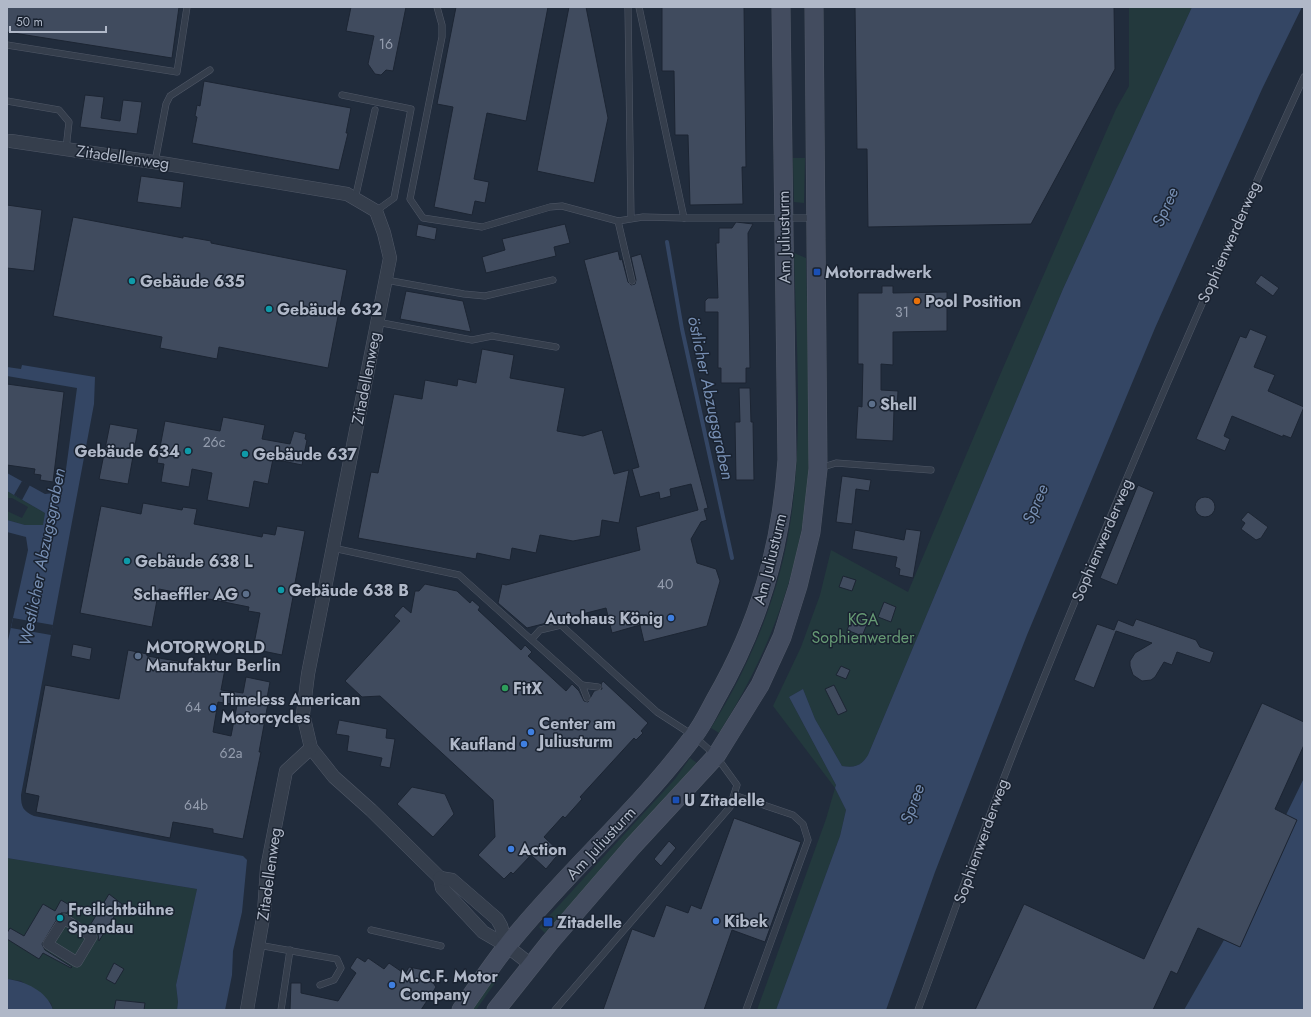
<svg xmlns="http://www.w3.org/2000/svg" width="1311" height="1017" viewBox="0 0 1311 1017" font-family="Jost,sans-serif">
<rect width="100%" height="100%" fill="#212c3c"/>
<g fill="#23393d">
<path d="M1129,7h63l-129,282 -195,466c-7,11 -13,13 -26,11l-27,-47 -12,-30 -14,8 47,88 -1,3 11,22 -6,26 -64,174h-19l69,-191 9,-31 -62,-82 28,-59 19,-52 11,-45 77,42 95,-224 113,-259 13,-23z"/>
<polygon points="793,158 805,158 804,203 794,202"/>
<path d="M794,253l12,5c1,43 2,85 2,127 1,31 2,63 0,94 -7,92 -40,177 -89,254l-8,-5c41,-66 71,-139 81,-217 11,-84 4,-173 2,-258z"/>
<polygon points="7,491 45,513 43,525 25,525 7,520 7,511 22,518 28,507 12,498 7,498"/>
<polygon points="690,758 697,763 545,933 539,927 675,779"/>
<polygon points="7,858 197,889 176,985 178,1002 177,1010 53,1010 51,1003 21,981 7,979"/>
<polygon points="496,973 500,976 476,1010 470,1010"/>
</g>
<g fill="#344664">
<path d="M1192,7h110l-40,82 -107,239 -128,307 -92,237 -49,138h-110l64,-174 6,-26 -11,-22 1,-3 -47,-88 14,-8 12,30 27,47c13,2 19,0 26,-11l195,-466z"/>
<path d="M22,365l73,12 -1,27 -73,391c0,12 2,16 13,21l209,40 4,4 -5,52 -9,39 -1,24 -7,35h-48l1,-8 -2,-17 21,-96 -190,-31v-213l21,-95 -2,-13 -19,-5v-12l18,5h18l2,-12 -38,-22v-18l38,21 10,-1 9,-9 13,-96 -70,-12v-9l14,2z"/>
<polygon points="1304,778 1304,1010 1184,1010 1224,940 1240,947 1297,820 1286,815"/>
<path d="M7,979c18,2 40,12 46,31h-46z"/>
</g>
<g fill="#212c3c">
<polygon points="22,481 30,485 22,500 14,495"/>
<polygon points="13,618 53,625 51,635 11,628"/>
</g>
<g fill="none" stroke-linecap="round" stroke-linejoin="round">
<polyline stroke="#344664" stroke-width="4" points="667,242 682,329 732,558"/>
</g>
<g fill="#404b5e" stroke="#1c2533" fill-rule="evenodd">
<polygon points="7,7 179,7 172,58 7,32"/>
<polygon points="351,7 406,7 393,71 386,70 381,75 375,74 368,64 374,36 346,31"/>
<polygon points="456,7 548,7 526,121 487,113 474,179 489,182 485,203 475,201 472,215 434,207 453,107 437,104"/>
<polygon points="569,7 586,7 608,118 594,183 537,171"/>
<polygon points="662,7 744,7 746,167 742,167 743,204 690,205 688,135 675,135 674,71 662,71"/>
<polygon points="855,7 1114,7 1115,69 1031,224 868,227 867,149 857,149"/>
<polygon points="204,81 351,108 346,133 348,133 339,170 192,143 197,117 195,116 197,105 200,106"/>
<polygon points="85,95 104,97 101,118 120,121 123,100 142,102 137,134 80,127"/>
<polygon points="141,176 184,182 181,208 137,202"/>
<polygon points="7,205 42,210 34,271 7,268"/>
<polygon points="73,217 183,238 183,236 211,241 211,243 347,270 328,368 219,347 217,359 160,348 162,337 53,316"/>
<polygon points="736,222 753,224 748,233 750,368 746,368 746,383 721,383 721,368 718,368 718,312 705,312 705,301 708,298 718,298 716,243 719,243 719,228 732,228"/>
<polygon points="418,224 437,228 435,240 416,236"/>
<polygon points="565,224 570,243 554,247 556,256 486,273 482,257 505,250 502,239"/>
<polygon points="618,251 620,260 622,259 628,282 631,285 635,284 636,280 631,257 641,254 708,508 704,509 707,520 701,522 691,539 697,563 716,569 720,581 707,626 644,642 640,625 612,633 606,608 527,628 498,603 502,584 506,585 640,550 636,527 698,510 691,484 670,489 671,496 660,499 659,492 640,497 632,469 639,467 584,260"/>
<polygon points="1261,275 1279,288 1273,296 1255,283"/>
<polygon points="882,286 893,286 893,293 947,292 947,331 893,332 893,365 881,364 881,390 898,391 897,410 894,410 893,441 856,439 858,406 862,407 863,364 858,364 858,293 882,293"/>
<polygon points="406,291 463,301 471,332 400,319"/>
<polygon points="1250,329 1267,336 1254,367 1275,375 1268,391 1304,407 1291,438 1283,435 1283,437 1232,416 1224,436 1230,439 1225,451 1196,439 1240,336 1246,338"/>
<polygon points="482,349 514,355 510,378 565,388 557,431 583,436 602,430 614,474 629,470 619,523 602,520 600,536 573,541 540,535 536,553 512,548 510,560 477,553 476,559 358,538 371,472 378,473 394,394 422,399 425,380 457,386 458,379 476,383"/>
<polygon points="7,384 64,392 53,482 40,480 41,475 34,474 35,469 7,465"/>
<polygon points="739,388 750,388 751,422 753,422 754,480 736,480 735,422 740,422"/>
<polygon points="223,417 265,425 262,439 290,444 294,431 306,434 305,439 307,440 302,465 273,459 268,484 254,481 249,508 207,500 212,473 192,469 189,487 161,482 164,464 157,463 165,421 220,431"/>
<polygon points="110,424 138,429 128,484 99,479"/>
<polygon points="842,476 871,480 869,491 856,489 852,524 836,522"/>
<polygon points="1138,485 1154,492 1117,585 1100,578"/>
<circle cx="1205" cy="507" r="10"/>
<polygon points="143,503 182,510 183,507 197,509 194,524 262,537 263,533 275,535 277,526 305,531 294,588 301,594 293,597 282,655 253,649 260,613 248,611 249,607 159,589 152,627 80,613 101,506 141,514"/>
<polygon points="1248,512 1268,527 1261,538 1256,540 1241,529 1245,523 1241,520"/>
<polygon points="906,529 921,531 913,578 899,575 900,569 895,567 897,557 852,549 855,530 904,540"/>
<polygon points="843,576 856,580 852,591 839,587"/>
<polygon points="425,584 457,591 470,603 472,600 480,607 478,610 521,650 525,645 532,652 528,656 566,691 572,684 579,691 584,701 588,702 594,691 602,689 601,684 603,681 648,723 641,731 643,733 636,740 634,738 580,797 582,799 565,818 563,816 544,837 560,852 546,869 531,855 513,874 511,872 504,879 478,855 495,837 493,800 380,696 362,697 345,681 400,621 394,616 403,606 411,613 415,591 419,591"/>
<polygon points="884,602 896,607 891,622 878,617"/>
<polygon points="853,616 868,622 862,636 847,630"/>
<polygon points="1136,619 1196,640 1200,647 1214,652 1210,663 1177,652 1172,665 1164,662 1155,677 1151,680 1142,681 1133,675 1130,666 1130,661 1135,653 1152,643 1116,631 1094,688 1074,680 1097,624 1114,630 1118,620 1133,626"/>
<polygon points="73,644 92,648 90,660 71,656"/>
<path d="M128,650l19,4v2l78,13 -4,21 22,3 3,-16 24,5 -3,16h2l-10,54h2l-18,87 -30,-6v-4l-40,-7 -3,16 -134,-26 3,-16 -14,-3 20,-108 74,14zM218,702l19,3 -6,31 -18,-4z"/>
<polygon points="841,666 850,670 846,679 836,675"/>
<polygon points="834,685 847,711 838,715 825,689"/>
<polygon points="1262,703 1304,722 1304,745 1275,809 1297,820 1240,947 1198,928 1177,974 1171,971 1153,1010 975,1010 1024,904 1144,959"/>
<polygon points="339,720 387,729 386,738 395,739 390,768 380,766 382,758 347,751 349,736 336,734"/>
<polygon points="412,787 445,794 454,814 433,837 397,804"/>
<polygon points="734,818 801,842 765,942 732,930 704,1010 603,1010 632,929 654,937 666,905 688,913 691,905 701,909"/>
<polygon points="669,841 676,848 661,866 654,859"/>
<polygon points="109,894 122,904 99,941 98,934 89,927"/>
<polygon points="61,900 71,906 67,913 61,913 59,916 42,944 45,950 72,967 71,968 43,953 39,959 7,939 7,933 10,928 24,936 43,904 55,911"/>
<polygon points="357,957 365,962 368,958 384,969 389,963 405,974 409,967 424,970 436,987 421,1010 290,1010 291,983 301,983 301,993 338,1001 356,973 350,968"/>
<polygon points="114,963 124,969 115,984 106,979"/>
<polygon points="116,1000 145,1003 144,1010 114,1010"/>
</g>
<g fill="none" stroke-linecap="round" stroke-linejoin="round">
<defs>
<g id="service">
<polyline points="437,7 442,25 442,37 410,199 423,218 482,227 550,207 562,206 618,221 643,217 684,218"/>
<polyline points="628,7 631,218"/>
<polyline points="639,7 684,218 814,218"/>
<polyline points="7,45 177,72 187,7"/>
<polyline points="342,95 411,109 394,198 376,211"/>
<polyline points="7,101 59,110 69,122 66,149"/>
<polyline points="155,162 166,104 170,96 210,70"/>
<polyline points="355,199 375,110"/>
<polyline points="618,221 632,281"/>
<polyline points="386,280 464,294 485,296 553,280"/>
<polyline points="377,322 472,340 492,336 556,347"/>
<polyline points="820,468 836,463 931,470"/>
<polyline points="333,548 459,575 582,685"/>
<polyline points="532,639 540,630 561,625 657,712 694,736 716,756 737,785 730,807 555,1010"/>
<polyline points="587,698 582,685 598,687"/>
<polyline points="734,795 793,815 803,824 808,840 746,1010"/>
<polyline points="371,930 441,946"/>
<polyline points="258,945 337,959 341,968 334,980 320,985"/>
<polyline points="281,1010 290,950"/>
<path d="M918,1010c33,-89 64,-178 99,-266 90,-225 186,-447 287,-667"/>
</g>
<polygon id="pedestrian" points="64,919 92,937 77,962 48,944"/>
<g id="minor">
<polyline points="11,141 167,164 347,194 376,211 384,233 390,258 308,674 303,714 311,748 334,777 371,810 440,878 442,888 483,932 507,946 530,964"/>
<polyline points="440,878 452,880 497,919 501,926 507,946"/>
<polyline points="247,1010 264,912 267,868 286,771 311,748"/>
</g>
<g id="secondary">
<path d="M461,1010c15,-21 30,-44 46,-64 58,-73 130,-134 186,-209 9,-11 15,-24 22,-37 44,-76 66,-152 72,-240l-6,-453"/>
<polyline points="496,1010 550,942 632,847 716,756 760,685 782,637 798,586 811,532 818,469 814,7"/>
</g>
</defs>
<use href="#service" stroke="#505867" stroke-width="7"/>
<use href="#pedestrian" stroke="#505867" stroke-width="11"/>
<use href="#minor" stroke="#505867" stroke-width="14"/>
<use href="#secondary" stroke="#505867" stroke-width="19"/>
<use href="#service" stroke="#353e4c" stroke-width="6"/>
<use href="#pedestrian" stroke="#353e4c" stroke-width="10"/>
<use href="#minor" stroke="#353e4c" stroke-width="13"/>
<use href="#secondary" stroke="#434c5f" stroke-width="18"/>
</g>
<g fill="#1a4fb4" stroke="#1a2331" stroke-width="1.5">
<rect x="813" y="268" width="8" height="8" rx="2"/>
<rect x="672" y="796" width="8" height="8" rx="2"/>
<rect x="543" y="917" width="10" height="10" rx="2"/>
</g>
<g fill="#0f9aa8" stroke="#1a2331" stroke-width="1.5">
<circle cx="132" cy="281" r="4"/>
<circle cx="269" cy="309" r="4"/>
<circle cx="188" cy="451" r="4"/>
<circle cx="245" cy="454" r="4"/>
<circle cx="127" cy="561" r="4"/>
<circle cx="281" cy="590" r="4"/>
<circle cx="60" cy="918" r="4"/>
</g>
<circle fill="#e8710a" stroke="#1a2331" stroke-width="1.5" cx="917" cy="301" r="4"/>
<g fill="#5c6f8a" stroke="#1a2331" stroke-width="1.5">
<circle cx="872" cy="404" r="4"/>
<circle cx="246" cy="594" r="4"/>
<circle cx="138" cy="656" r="4"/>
</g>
<g fill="#3f7fe0" stroke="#1a2331" stroke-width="1.5">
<circle cx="671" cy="618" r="4"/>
<circle cx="213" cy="708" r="4"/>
<circle cx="531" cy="732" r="4"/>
<circle cx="524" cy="744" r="4"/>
<circle cx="511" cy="849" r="4"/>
<circle cx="716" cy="921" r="4"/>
<circle cx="392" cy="985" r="4"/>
</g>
<circle fill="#2e9e5b" stroke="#1a2331" stroke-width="1.5" cx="505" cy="688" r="4"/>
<g text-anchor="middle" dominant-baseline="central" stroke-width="3" stroke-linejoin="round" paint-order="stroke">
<g font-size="14" fill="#949dae">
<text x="386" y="44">16</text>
<text x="902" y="312">31</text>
<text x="214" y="442">26c</text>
<text x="665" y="584">40</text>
<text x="193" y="707">64</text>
<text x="231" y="753">62a</text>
<text x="196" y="805">64b</text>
</g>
<g font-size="16" fill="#b0b8c8" stroke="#1a2331">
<text transform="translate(123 157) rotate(8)">Zitadellenweg</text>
<text transform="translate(784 237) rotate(-91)">Am Juliusturm</text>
<text transform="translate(1229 242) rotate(-66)">Sophienwerderweg</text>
<text transform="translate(366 378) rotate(-79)">Zitadellenweg</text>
<text transform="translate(1102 540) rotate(-67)">Sophienwerderweg</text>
<text transform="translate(770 559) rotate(-76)">Am Juliusturm</text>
<text transform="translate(981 841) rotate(-70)">Sophienwerderweg</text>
<text transform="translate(601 843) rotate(-47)">Am Juliusturm</text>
<text transform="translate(269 874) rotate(-82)">Zitadellenweg</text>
</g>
<g font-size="16" font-weight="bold" fill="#b0b8c8" stroke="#1a2331" text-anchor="start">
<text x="825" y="272">Motorradwerk</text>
<text x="140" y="281">Gebäude 635</text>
<text x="925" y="301">Pool Position</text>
<text x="277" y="309">Gebäude 632</text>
<text x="880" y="404">Shell</text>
<text x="180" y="451" text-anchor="end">Gebäude 634</text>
<text x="253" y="454">Gebäude 637</text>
<text x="135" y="561">Gebäude 638 L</text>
<text x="289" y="590">Gebäude 638 B</text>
<text x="238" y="594" text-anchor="end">Schaeffler AG</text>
<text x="663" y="618" text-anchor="end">Autohaus König</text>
<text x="146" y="647">MOTORWORLD<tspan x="146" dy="18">Manufaktur Berlin</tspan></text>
<text x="513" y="688">FitX</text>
<text x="221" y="699">Timeless American<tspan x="221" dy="18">Motorcycles</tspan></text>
<text x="539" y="723">Center am<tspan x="539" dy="18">Juliusturm</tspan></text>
<text x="516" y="744" text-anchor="end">Kaufland</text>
<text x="684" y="800">U Zitadelle</text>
<text x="519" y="849">Action</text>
<text x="68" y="909">Freilichtbühne<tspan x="68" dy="18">Spandau</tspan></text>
<text x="724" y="921">Kibek</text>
<text x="557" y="922">Zitadelle</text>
<text x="400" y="976">M.C.F. Motor<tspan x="400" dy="18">Company</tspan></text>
</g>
<g font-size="16" fill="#669a74" stroke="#1a2331">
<text x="863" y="619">KGA<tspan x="863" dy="18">Sophienwerder</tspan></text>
</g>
<g font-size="17" font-style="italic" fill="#768eb2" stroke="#1a2331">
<text transform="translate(1165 207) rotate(-66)">Spree</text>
<text transform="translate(711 398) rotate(78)">östlicher Abzugsgraben</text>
<text transform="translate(1035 504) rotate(-67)">Spree</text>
<text transform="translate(42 557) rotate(-79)">Westlicher Abzugsgraben</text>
<text transform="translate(912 804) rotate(-70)">Spree</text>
</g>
</g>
<rect width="1311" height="1017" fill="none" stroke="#b0b8c8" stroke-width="16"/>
<path d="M10 26v6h96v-6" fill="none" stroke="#b0b8c8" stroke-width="2"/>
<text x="16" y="26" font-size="12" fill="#b0b8c8" stroke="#1a2331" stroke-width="3" paint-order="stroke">50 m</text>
</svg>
